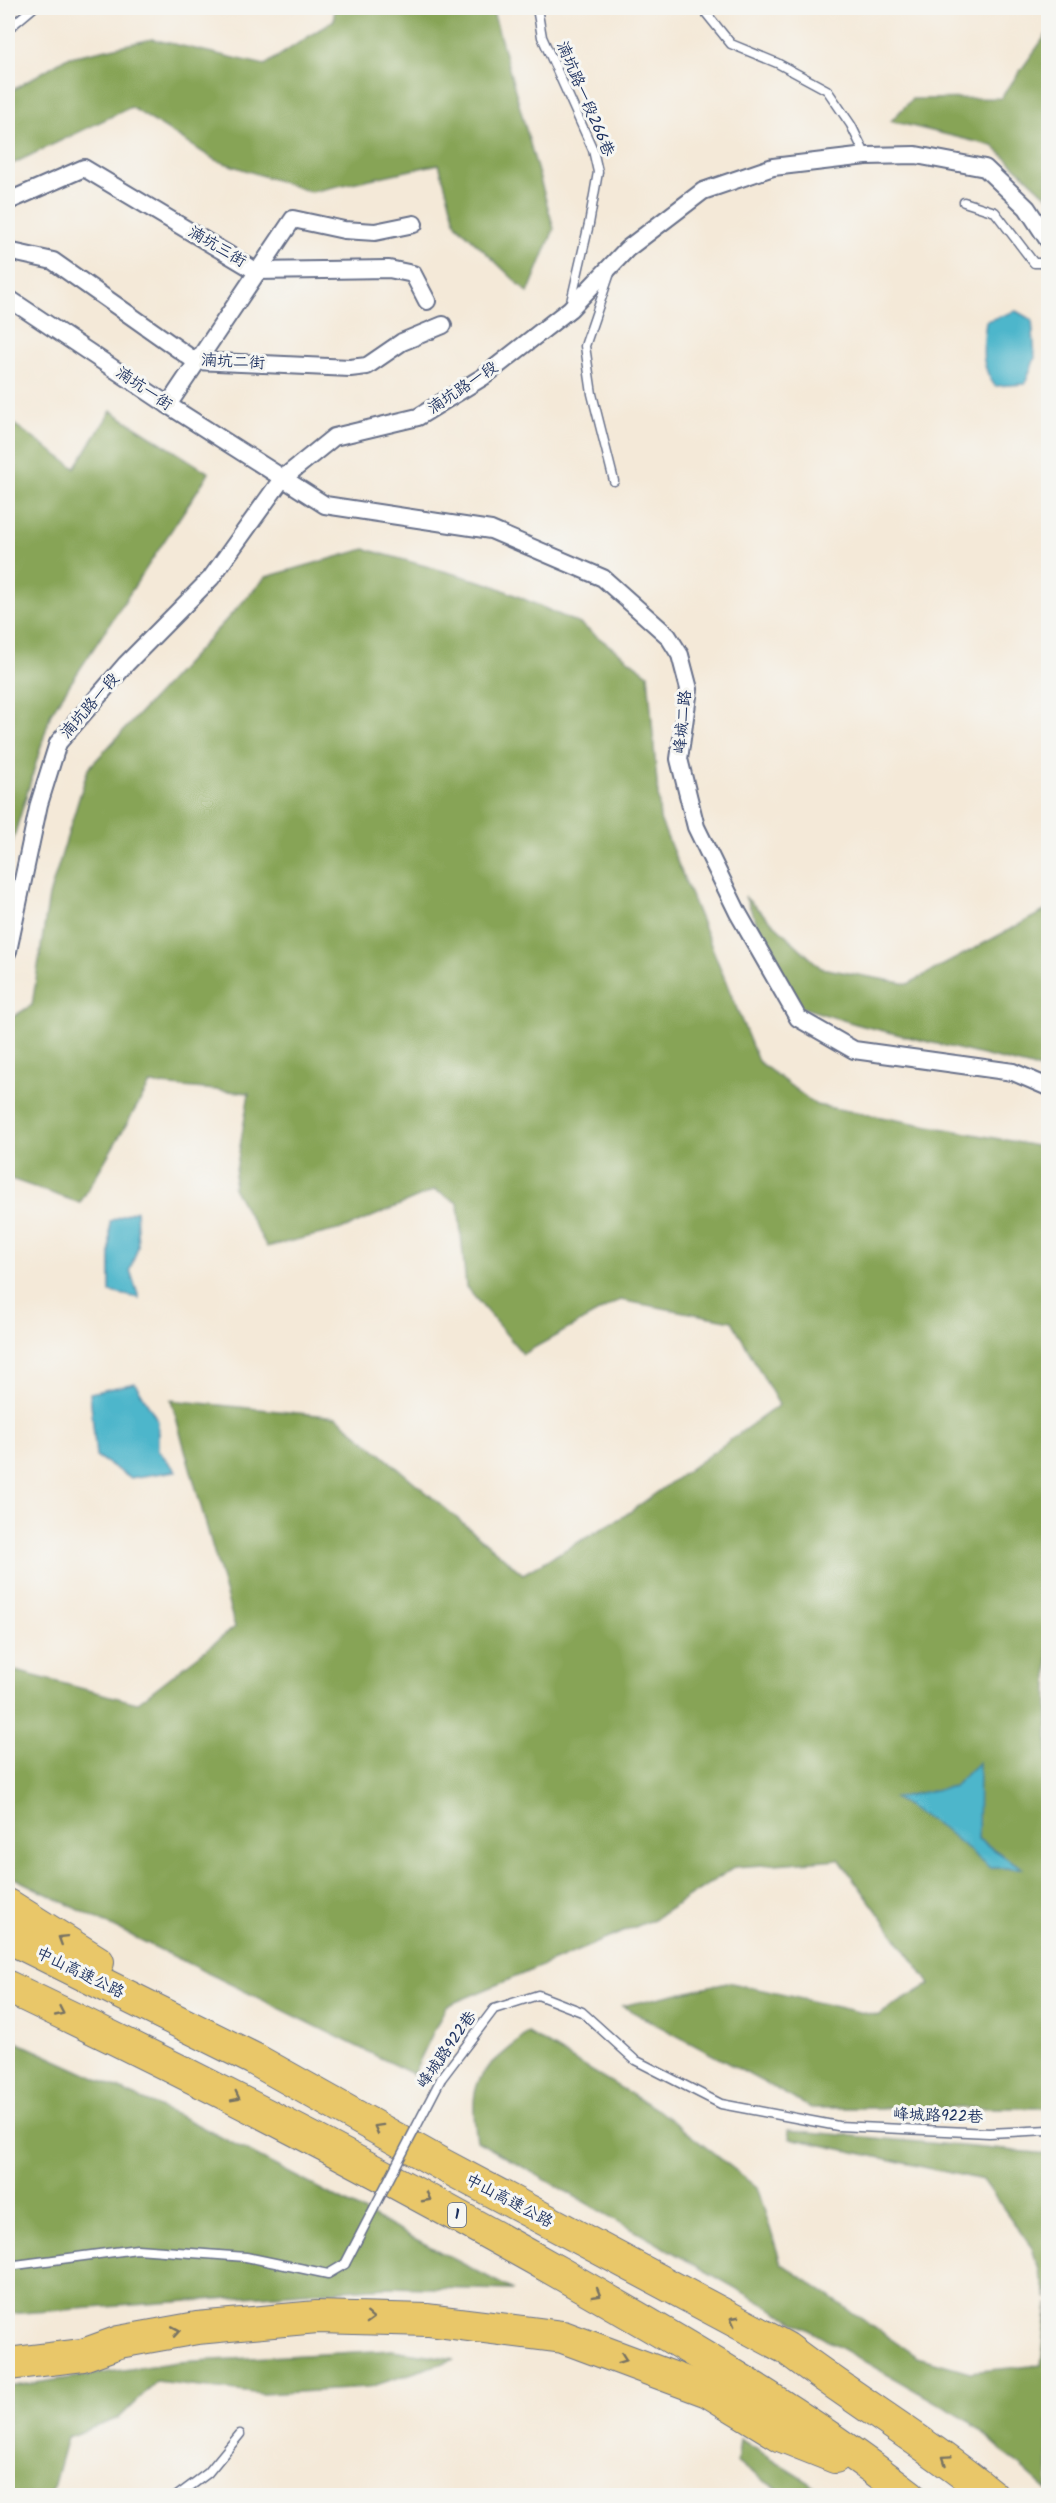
<svg xmlns="http://www.w3.org/2000/svg" width="1056" height="2503" viewBox="0 0 1056 2503" font-family="Kalam,'LXGW WenKai TC',sans-serif">
<rect width="100%" height="100%" fill="#f6f6f2"/>
<filter id="ink" filterUnits="userSpaceOnUse"><feTurbulence type="fractalNoise" baseFrequency=".0167" numOctaves="2"/><feDisplacementMap in="SourceGraphic" scale="12" xChannelSelector="R" yChannelSelector="G"/><feConvolveMatrix kernelMatrix="1 2 1 2 8 2 1 2 1" color-interpolation-filters="sRGB"/></filter>
<filter id="wash" filterUnits="userSpaceOnUse"><feTurbulence type="fractalNoise" baseFrequency=".008" numOctaves="4" result="noise"/><feDisplacementMap in="SourceGraphic" scale="24" xChannelSelector="R" yChannelSelector="G"/><feGaussianBlur stdDeviation="1.35" result="paint"/><feColorMatrix in="noise" values="0 0 0 0 0 0 0 0 0 0 0 0 0 0 0 0 0 1.4 0 .05"/><feComposite in="paint" operator="in"/></filter>
<g filter="url(#wash)">
<rect width="100%" height="100%" fill="#f4e9d8"/>
<g fill="#87a456" stroke="#516a5a" stroke-width="1.5">
<polygon points="334,8 492,8 554,229 528,293 456,224 439,164 311,192 215,160 131,107 8,166 8,93 66,58 152,39 265,65 334,20"/>
<polygon points="1048,32 1048,197 993,146 891,121 912,99 1001,98"/>
<polygon points="111,411 209,473 51,713 8,857 8,420 75,468"/>
<polygon points="365,549 490,584 580,624 648,674 660,819 758,1061 816,1105 1048,1148 1048,2108 811,2108 622,2006 727,1982 877,2016 930,1984 839,1859 735,1867 654,1919 446,2006 413,2074 8,1875 8,1669 137,1703 235,1627 171,1400 337,1417 523,1574 624,1516 779,1405 732,1321 620,1300 523,1354 466,1287 458,1203 435,1190 346,1228 267,1247 233,1188 249,1093 150,1084 80,1203 8,1178 8,1020 32,1005 49,896 88,769 266,577"/>
<polygon points="745,897 821,968 908,984 1048,909 1048,1071 859,1025 794,1005"/>
<path d="M528,2033l130,77 99,77 24,76 136,94 53,15 71,-7 7,-62v188l-79,-70 -492,-280c-10,-67 3,-67 51,-108z"/>
<polygon points="8,2038 192,2122 513,2290 387,2287 8,2314"/>
<polygon points="788,2130 1048,2154 1048,2299 1032,2248 983,2180 790,2138"/>
<polygon points="392,2350 455,2359 367,2388 263,2394 156,2382 119,2418 67,2437 51,2495 8,2495 8,2387 178,2362"/>
<polygon points="740,2439 829,2495 786,2495 737,2463"/>
</g>
<g fill="#4eb6cb" stroke="#347294" stroke-width="1.5">
<path d="M1016,311l16,9 3,38 -10,26 -30,2c-16,-22 -12,-39 -9,-65z"/>
<polygon points="136,1210 138,1247 130,1270 139,1298 110,1292 110,1221"/>
<polygon points="135,1383 158,1421 158,1450 176,1471 130,1478 96,1456 90,1393"/>
<polygon points="979,1762 978,1839 1022,1868 990,1868 943,1828 894,1798 954,1786"/>
</g>
</g>
<g filter="url(#ink)">
<g fill="none" stroke-linecap="round" stroke-linejoin="round">
<defs>
<g id="lane">
<polyline points="537,8 542,37 593,150 598,172 589,224 571,302"/>
<polyline points="702,8 731,44 777,63 827,90 851,125 866,156"/>
<polyline points="8,29 33,8"/>
<polyline points="964,202 995,212 1034,263 1048,263"/>
<polyline points="610,273 585,346 592,394 614,481"/>
<polyline points="441,2079 494,2009 538,1995 582,2012 635,2060 721,2104 838,2126 989,2133 1048,2130"/>
<polyline points="8,2266 137,2249 246,2257 328,2274 345,2264"/>
<polyline points="177,2496 208,2473 240,2434"/>
</g>
<g id="street">
<polyline points="11,200 84,168 256,271 389,269 413,274 427,301"/>
<polyline points="8,251 53,261 195,361 350,368 367,366 402,342 443,325"/>
<polyline points="8,298 168,405 325,505 491,530 603,578 668,636 680,655 689,689 679,759 696,827 738,913 798,1018 854,1050 1013,1072 1048,1087"/>
<polyline points="168,405 293,219 344,230 375,232 414,224"/>
<polyline points="8,951 39,804 58,743 126,664 211,578 282,479 334,437 418,417 483,377 570,309 627,249 703,191 773,167 866,156 916,155 985,168 1027,208 1048,240"/>
</g>
<g id="highway">
<polyline points="8,1905 98,1962"/>
<path d="M8,1937l246,122 187,105 345,184c67,51 140,94 206,148"/>
<path d="M8,1987c187,89 370,183 550,285 121,69 242,139 352,224"/>
<polyline points="8,2364 83,2355 119,2342 197,2328 317,2317 428,2320 563,2337 708,2391 782,2436 835,2457"/>
</g>
</defs>
<use href="#lane" stroke="#677089" stroke-width="11"/>
<use href="#street" stroke="#677089" stroke-width="20"/>
<use href="#highway" stroke="#677089" stroke-width="34"/>
<use href="#lane" stroke="#fff" stroke-width="8"/>
<use href="#street" stroke="#fff" stroke-width="16"/>
<use href="#highway" stroke="#e9c769" stroke-width="32"/>
<defs>
<polyline id="lane-bridge" points="345,2264 441,2079"/>
</defs>
<use href="#lane-bridge" stroke="#677089" stroke-width="11" stroke-linecap="butt"/>
<use href="#lane-bridge" stroke="#fff" stroke-width="8"/>
</g>
<defs><path id="oneway-chevron" d="M-2-3.5L2.5 0L-2 3.5" fill="none" stroke-width="1.6" stroke-linecap="round" stroke-linejoin="round" transform="scale(1.5)"/></defs>
<g stroke="#787363">
<use href="#oneway-chevron" transform="translate(62 1939) rotate(-148)"/>
<use href="#oneway-chevron" transform="translate(60 2012) rotate(25)"/>
<use href="#oneway-chevron" transform="translate(236 2097) rotate(27)"/>
<use href="#oneway-chevron" transform="translate(378 2128) rotate(-151)"/>
<use href="#oneway-chevron" transform="translate(427 2198) rotate(28)"/>
<use href="#oneway-chevron" transform="translate(597 2294) rotate(30)"/>
<use href="#oneway-chevron" transform="translate(370 2318) rotate(2)"/>
<use href="#oneway-chevron" transform="translate(734 2320) rotate(-152)"/>
<use href="#oneway-chevron" transform="translate(176 2331) rotate(-10)"/>
<use href="#oneway-chevron" transform="translate(623 2359) rotate(20)"/>
<use href="#oneway-chevron" transform="translate(946 2459) rotate(-146)"/>
</g>
</g>
<g text-anchor="middle" dominant-baseline="central" stroke-width="6" stroke-linejoin="round" paint-order="stroke">
<rect fill="#f6f6f2" stroke="#5d6b8a" stroke-width="1.5" x="448" y="2203" width="18" height="24" rx="4.5"/>
<g font-size="15" font-weight="bold" fill="#1b2f5e">
<text x="457" y="2215">1</text>
</g>
<g font-size="16" fill="#1b2f5e" stroke="#f6f6f2">
<text transform="translate(585 99) rotate(67)">湳坑路一段266巷</text>
<text transform="translate(217 247) rotate(31)">湳坑三街</text>
<text transform="translate(233 362) rotate(3)">湳坑二街</text>
<text transform="translate(463 388) rotate(-34)">湳坑路一段</text>
<text transform="translate(144 389) rotate(34)">湳坑一街</text>
<text transform="translate(90 706) rotate(-49)">湳坑路一段</text>
<text transform="translate(683 722) rotate(-85)">峰城二路</text>
<text transform="translate(80 1973) rotate(26)">中山高速公路</text>
<text transform="translate(447 2050) rotate(-55)">峰城路922巷</text>
<text transform="translate(938 2116) rotate(2)">峰城路922巷</text>
<text transform="translate(509 2201) rotate(28)">中山高速公路</text>
</g>
</g>
<rect width="1056" height="2503" fill="none" stroke="#f6f6f2" stroke-width="30"/>
</svg>
